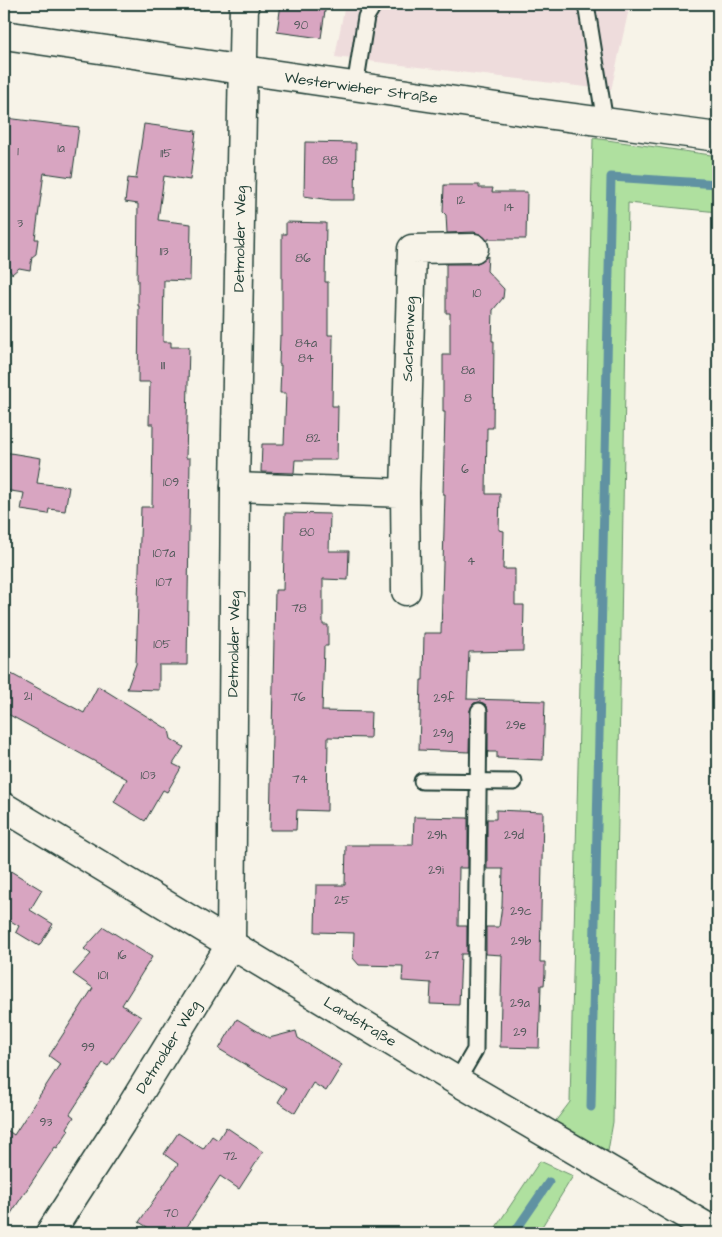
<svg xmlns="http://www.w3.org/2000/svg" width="722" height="1237" viewBox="0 0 722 1237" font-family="'Architects Daughter',sans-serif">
<rect width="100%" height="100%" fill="#f7f3e8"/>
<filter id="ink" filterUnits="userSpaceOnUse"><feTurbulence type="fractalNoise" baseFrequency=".02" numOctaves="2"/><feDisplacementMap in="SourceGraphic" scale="10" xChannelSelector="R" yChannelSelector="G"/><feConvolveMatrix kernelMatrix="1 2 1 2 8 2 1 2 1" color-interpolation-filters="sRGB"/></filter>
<g filter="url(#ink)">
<polygon fill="#eedcdc" points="345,4 630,4 611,90 335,57"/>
<g fill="#afe09f" stroke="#678e6a">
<polygon points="593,138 718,156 718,212 628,203 613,1122 608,1151 554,1123 570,1102"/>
<polygon points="540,1161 573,1176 538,1233 492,1233"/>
</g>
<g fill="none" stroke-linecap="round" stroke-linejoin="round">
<g stroke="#6092a2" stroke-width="9">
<polyline points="591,1107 611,177 718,184"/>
<polyline points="514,1233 549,1182"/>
</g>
</g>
<g fill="#d8a5c1" stroke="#1f3d34">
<polygon points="281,4 326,4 321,38 277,32"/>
<polygon points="6,118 79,127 72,177 44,173 35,239 38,239 36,254 32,257 30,270 19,268 12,274 4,262 4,134"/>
<polygon points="144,124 196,131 190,180 164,176 158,220 191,224 190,281 164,280 163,342 171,342 171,347 189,347 186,458 190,458 187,665 159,665 159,690 127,689 136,664 141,507 152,507 153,424 149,424 150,382 138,382 139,306 138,306 138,280 137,279 138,204 125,202 128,178 136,179"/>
<polygon points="305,142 356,143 355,200 331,200 304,196"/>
<polygon points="444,185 479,185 479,188 493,188 492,192 527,192 526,239 488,239 488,241 482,235 474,232 447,233 446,215 443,212"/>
<polygon points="286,222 326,223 325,282 328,282 328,335 333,335 332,406 338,406 337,460 295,460 294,473 261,472 262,444 284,444 286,393 280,393 281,365 279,365 280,335 282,335 282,234 286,234"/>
<polygon points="488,256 487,271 504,289 503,298 493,310 492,341 494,341 493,428 487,428 486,494 500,494 499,530 504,531 503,569 515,569 515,605 524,605 523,651 469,652 467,699 545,701 543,760 497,758 497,752 488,752 488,711 487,706 480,702 474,703 470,710 469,752 419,750 421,680 423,680 424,633 441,633 445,494 443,494 445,412 443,412 443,355 450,355 450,313 446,313 446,264 475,264 482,261"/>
<polygon points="4,452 41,458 37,483 69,487 65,511 49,509 48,514 21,510 24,493 4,490"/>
<polygon points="285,513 330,514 329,551 349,551 348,580 323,579 323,625 328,625 328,646 324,646 322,711 371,712 370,738 328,737 327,811 297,810 296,830 270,830 275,590 283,590"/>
<polygon points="4,670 84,713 98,686 169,730 171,739 184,747 173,764 181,768 167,792 163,790 145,821 114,802 127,779 4,712"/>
<polygon points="496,810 543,812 540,962 545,962 545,974 544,985 541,985 539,1048 500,1047 502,955 486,954 486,927 499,927 502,906 503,869 487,869 487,819 496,819"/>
<polygon points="414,817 468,818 468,868 459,868 458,926 467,926 467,954 461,954 459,1005 430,1004 431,983 402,981 403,966 359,965 353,958 354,933 315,932 316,885 345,885 346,845 413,845"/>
<polygon points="4,867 42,890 30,910 53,924 39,946 16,932 19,926 4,917"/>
<polygon points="104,927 152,957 122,1005 141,1017 108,1066 103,1063 70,1114 74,1117 67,1128 69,1130 57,1148 55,1147 4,1224 4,1128 14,1135 60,1064 49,1056 93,988 73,974 91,954 84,949"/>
<polygon points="237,1019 269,1038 296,1031 298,1038 342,1065 326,1091 313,1083 295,1113 278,1102 286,1089 219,1049"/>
<polygon points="226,1127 263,1152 239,1189 220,1176 183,1233 157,1233 139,1222 178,1164 164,1154 178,1133 203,1149 212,1136 218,1140"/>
</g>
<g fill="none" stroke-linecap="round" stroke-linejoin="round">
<defs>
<g id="lane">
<polyline points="586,4 605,122"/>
<polyline points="355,87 366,17 374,4"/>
<polyline points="422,781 514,782"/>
<polyline points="457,1081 475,1050 479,711"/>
</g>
<g id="street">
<polyline points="235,487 405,493 406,591"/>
<polyline points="405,493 412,249 474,248"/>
<polyline points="4,807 457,1081 717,1233"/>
<polyline points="50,1233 121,1123 231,944 235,487 244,4"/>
</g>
<polyline id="secondary" points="4,35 537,113 718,137"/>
</defs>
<use href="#lane" stroke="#1f3d34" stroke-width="19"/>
<use href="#street" stroke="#1f3d34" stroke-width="31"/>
<use href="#secondary" stroke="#1f3d34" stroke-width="31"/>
<use href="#lane" stroke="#f7f3e8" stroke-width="15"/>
<use href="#street" stroke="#f7f3e8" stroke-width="28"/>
<use href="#secondary" stroke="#f7f3e8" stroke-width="28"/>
</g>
</g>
<g text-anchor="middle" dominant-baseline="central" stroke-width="4" stroke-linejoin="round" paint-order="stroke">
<g font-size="12" fill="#4d5757">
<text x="301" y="25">90</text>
<text x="61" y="148">1a</text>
<text x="18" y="151">1</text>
<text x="166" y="153">115</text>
<text x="330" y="160">88</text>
<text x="461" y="200">12</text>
<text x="509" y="207">14</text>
<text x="20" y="223">3</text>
<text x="164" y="251">113</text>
<text x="303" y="258">86</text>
<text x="477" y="293">10</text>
<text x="306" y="343">84a</text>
<text x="306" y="358">84</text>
<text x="163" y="365">111</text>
<text x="468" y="370">8a</text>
<text x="468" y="398">8</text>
<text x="313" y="438">82</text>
<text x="465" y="469">6</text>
<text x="171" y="482">109</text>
<text x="307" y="532">80</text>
<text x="164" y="553">107a</text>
<text x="471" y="561">4</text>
<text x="164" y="582">107</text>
<text x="299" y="608">78</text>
<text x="162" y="644">105</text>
<text x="28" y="696">21</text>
<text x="298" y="697">76</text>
<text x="444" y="698">29f</text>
<text x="516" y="725">29e</text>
<text x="443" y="733">29g</text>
<text x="148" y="775">103</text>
<text x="300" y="779">74</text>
<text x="437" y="835">29h</text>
<text x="514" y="835">29d</text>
<text x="436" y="870">29i</text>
<text x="342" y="900">25</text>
<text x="521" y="911">29c</text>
<text x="521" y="941">29b</text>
<text x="122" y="955">16</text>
<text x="432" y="955">27</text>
<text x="103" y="975">101</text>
<text x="520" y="1003">29a</text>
<text x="520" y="1032">29</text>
<text x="88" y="1047">99</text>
<text x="46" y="1122">93</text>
<text x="230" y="1156">72</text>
<text x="171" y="1213">70</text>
</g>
<g font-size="15" fill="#1f3d34" stroke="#f7f3e8">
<text transform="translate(361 88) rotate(8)">Westerwieher Straße</text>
<text transform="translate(240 239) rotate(-89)">Detmolder Weg</text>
<text transform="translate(409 339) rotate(-88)">Sachsenweg</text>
<text transform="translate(234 644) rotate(-89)">Detmolder Weg</text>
<text transform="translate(360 1022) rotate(31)">Landstraße</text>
<text transform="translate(168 1047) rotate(-58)">Detmolder Weg</text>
</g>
</g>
<rect width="722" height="1237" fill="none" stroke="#f7f3e8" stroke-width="20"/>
<rect x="10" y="10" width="702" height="1217" fill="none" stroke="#1f3d34" stroke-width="2" filter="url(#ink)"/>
</svg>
